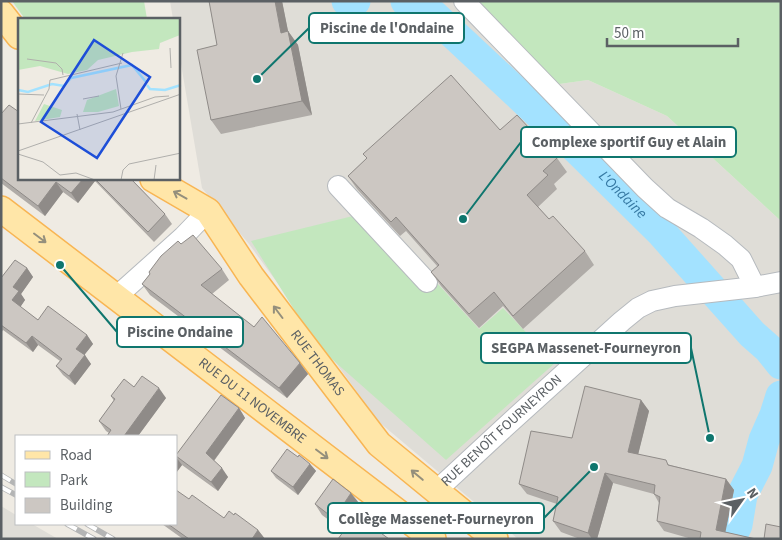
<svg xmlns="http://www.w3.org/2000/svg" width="782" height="540" viewBox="0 0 782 540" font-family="'Source Sans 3',sans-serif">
<rect width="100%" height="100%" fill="#efebe3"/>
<g fill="#dfddd7">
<polygon points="170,1 469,1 552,85 588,80 667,116 781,221 781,539 518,539 379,422 249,244 202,188 179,52 179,19 173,19"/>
<polygon points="1,506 16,515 16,524 32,524 58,539 1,539"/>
</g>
<g fill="#c3e7be">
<polygon points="12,1 144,1 147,19 25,19"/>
<polygon points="469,1 781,1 781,221 667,116 588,80 552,85"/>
<polygon points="353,216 425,292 437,283 479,329 503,308 555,363 446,460 317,346 251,241"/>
</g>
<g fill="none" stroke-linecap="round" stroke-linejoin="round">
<g stroke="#a3e2ff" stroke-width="31">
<polyline points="347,1 350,3 355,1"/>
<path id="s1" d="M406,1l24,11 149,139 82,81 91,102 17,15 12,15"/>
<polyline points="730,539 737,525 742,495 757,466 764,440 775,415 781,396"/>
</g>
<defs>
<g id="minor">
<polyline points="464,1 645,188 667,208 701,228 725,245 741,259 755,287"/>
<polyline points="338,186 427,282"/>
<polyline points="116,297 183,237 208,211"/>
<path id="s2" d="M436,491l68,-63 118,-107 16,-13 14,-7 23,-5 80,-9 26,-5"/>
</g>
<g id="major">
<polyline points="1,13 19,36"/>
<path id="s3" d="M153,179l55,32 43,65 128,168 116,95"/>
<path id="s4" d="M1,209l432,330"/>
</g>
</defs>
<use href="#minor" stroke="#b6babe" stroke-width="22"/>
<use href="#major" stroke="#f8b553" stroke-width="28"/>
<use href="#minor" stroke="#fff" stroke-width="20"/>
<use href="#major" stroke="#ffe6a8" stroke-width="25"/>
<defs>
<g id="rail">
<polyline points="1,475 16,484"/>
<polyline points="1,487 16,495"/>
<polyline points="67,524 94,539"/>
<polyline points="87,524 113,539"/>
</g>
</defs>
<use href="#rail" stroke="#b4b5b5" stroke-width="5.5"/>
<use href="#rail" stroke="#fff" stroke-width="4" stroke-dasharray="11" stroke-linecap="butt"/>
</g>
<g fill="#afaba7">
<polygon points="209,1 282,1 288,31 298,45 312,115 221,134 211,120 217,45"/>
<polygon points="1,114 19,179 131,179 165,214 172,224 154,242 95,181 78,203 63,192 45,216 1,183"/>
<polygon points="500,130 557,158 567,172 554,184 557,189 538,207 549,219 585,251 594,265 523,329 503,306 479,328 441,286 431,272 438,267 406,231 400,236 357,189 348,176 367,158 363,154"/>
<polygon points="181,244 222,269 229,280 212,294 308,374 287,398 150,295 142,284 150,274 149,272"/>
<polygon points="27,268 33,277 21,294 25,300 20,307 38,320 87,335 93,344 84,355 91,364 75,385 63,375 56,366 60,361 38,345 33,352 3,330 1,333 1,278"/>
<polygon points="134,387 166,398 138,436 107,436 109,433 106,431 99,421 114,401 111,396"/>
<polygon points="641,400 649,411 638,454 670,465 726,479 734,490 725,532 756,539 692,539 664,531 657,521 659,503 654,494 613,483 597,539 580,539 561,532 553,521 557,504 527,494 519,484"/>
<polygon points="239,408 245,418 214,461 228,477 218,491 182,465 176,473 176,455"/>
<polygon points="298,457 310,464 316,471 298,495 276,478 271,471"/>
<polygon points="189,499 224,518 258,530 265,539 183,539 162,524 176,524"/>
<polygon points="359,503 352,512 389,539 344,531 322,515 315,504"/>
</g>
<g fill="#8f8b88">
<polygon points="275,1 282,1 291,46 281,33"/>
<polygon points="288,31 298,45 312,115 302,101"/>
<polygon points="83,179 93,179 95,181 78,203 71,193"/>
<polygon points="56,182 63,192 45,216 38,206"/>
<polygon points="27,268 33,277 21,294 25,300 19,309 12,300 13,287"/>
<polygon points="87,335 93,344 82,358 76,349"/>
<polygon points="32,336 38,345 33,352 26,343"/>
<polygon points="85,355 91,364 75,385 69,376"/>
<polygon points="300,363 308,374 287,398 279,388"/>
<polygon points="159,388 166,398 138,436 124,436"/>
<polygon points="641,400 649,411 636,463 628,452"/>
<polygon points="239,408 245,418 212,463 206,453"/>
<polygon points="176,457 182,465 176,473"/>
<polygon points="310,464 316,471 298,495 293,487"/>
<polygon points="222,468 228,477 218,491 211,482"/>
<polygon points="605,473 613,483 597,539 592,539 588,533"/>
<polygon points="726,479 734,490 724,539 716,530"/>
<polygon points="351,493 359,503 350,515 343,505"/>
<polygon points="258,530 265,539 252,539"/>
</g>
<g fill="#ccc7c2" stroke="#8f8b88">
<polygon points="209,1 275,1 281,33 288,31 302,101 211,120 197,50 217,45"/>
<polygon points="451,75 500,130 517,115 557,158 543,171 548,175 527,195 549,219 553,216 585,251 513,316 494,292 469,314 431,272 439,265 396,217 391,222 348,176 367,158 363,154"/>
<polygon points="9,105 19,112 19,179 83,179 71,193 56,182 38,206 1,178 1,114"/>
<polygon points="95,179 131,179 165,214 148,232"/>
<polygon points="193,235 222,269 201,285 254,327 262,317 300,363 279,388 142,284 150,274 149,272 161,256 178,241 181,244"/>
<polygon points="15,260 27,268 13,287 19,291 12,300 38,320 48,306 87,335 76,349 85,355 69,376 56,366 62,359 32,336 26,343 1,325 1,278"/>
<polygon points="142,376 159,388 124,436 107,436 111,430 99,421 115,399 111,396 124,379 134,387"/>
<polygon points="585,386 641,400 628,452 666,460 668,465 726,479 716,530 756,539 700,539 701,532 657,521 660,497 654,494 655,485 605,473 588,533 553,521 558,497 519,484 531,431 572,438"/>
<polygon points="221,395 239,408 206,453 222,468 211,482 176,456 176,455"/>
<polygon points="287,449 298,457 299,455 310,464 293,487 271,471"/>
<polygon points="333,479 351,493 343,505 389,539 338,539 346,528 315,504"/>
<polygon points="176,490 189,499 192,495 224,518 229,511 234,515 235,513 258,530 252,539 189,539 168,524 176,524"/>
<polygon points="766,524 781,527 781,539 764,539"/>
</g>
<defs><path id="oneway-shaft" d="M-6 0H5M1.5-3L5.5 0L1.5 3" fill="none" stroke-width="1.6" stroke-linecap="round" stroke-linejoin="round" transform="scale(1.25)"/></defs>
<g stroke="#948f7c">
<use href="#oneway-shaft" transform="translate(180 195) rotate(-151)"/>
<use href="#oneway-shaft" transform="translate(40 238) rotate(37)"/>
<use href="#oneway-shaft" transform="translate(278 312) rotate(-127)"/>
<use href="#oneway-shaft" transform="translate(322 454) rotate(37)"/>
<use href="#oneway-shaft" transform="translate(417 475) rotate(-140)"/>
</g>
<g text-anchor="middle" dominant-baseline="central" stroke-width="5" stroke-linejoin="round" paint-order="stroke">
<g font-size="14" fill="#5b6064" stroke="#fff">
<text stroke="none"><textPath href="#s3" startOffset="251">RUE THOMAS</textPath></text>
<text stroke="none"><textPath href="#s4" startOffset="316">RUE DU 11 NOVEMBRE</textPath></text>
<text stroke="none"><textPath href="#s2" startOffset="89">RUE BENOÎT FOURNEYRON</textPath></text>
</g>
<g font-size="15" font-style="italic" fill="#3679a3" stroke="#fff">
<text stroke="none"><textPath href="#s1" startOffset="292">L'Ondaine</textPath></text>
</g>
</g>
<g transform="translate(18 18)">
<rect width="162" height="162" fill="#efebe3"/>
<path d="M0,0h162v17l-20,8 -1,6 -27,3 -34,8 -11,10 -19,4 -28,-8 -22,4zM98,71l3,17 -21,6h-15l4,-12zM26,86l18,6 -2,7 -25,4z" fill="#c3e7be"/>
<path fill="none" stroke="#a3e2ff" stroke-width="2.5" d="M129,67l3,4 15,1 16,-5M0,72l10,2 24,-8 12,2 7,-8 61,-13 14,17"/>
<path fill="none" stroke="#b0afac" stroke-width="1" d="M152,30l1,20M9,41l29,4 6,6 1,6M0,76l26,1M65,81l16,-3M103,91l-5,-33 7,-23M59,96l3,16M13,105l18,-34 1,-9 72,-17M0,106l95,-12 42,-15 14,-1M0,133l163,-57M0,136l25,8 17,13M42,157l16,-2 19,7M103,162l2,-10 6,-6 52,-11M136,162l2,-15"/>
<path fill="#1d4ed8" fill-opacity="0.15" stroke="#1d4ed8" stroke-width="2.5" d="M76,22l56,37 -53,81 -56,-36z"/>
<rect width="162" height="162" fill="none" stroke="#5b6064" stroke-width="2.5"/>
</g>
<path fill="none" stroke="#0f766e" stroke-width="2" d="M257 79L309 28M463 219L521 142M60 265L117 332M710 438L691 348M594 467L544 518"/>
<g fill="#0f766e" stroke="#fff" stroke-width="2">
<circle cx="257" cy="79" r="5"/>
<circle cx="463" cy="219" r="5"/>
<circle cx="60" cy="265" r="5"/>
<circle cx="710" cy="438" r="5"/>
<circle cx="594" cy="467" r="5"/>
</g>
<g fill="#fff" stroke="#0f766e" stroke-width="2">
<rect x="309" y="13" width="155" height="30" rx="5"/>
<rect x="521" y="127" width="215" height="30" rx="5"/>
<rect x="117" y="317" width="126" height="30" rx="5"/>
<rect x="481" y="333" width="210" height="30" rx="5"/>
<rect x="328" y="503" width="216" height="30" rx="5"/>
</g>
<g font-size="15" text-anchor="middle" font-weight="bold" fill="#5b6064">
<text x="387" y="33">Piscine de l'Ondaine</text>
<text x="629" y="147">Complexe sportif Guy et Alain</text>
<text x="180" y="337">Piscine Ondaine</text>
<text x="586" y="353">SEGPA Massenet-Fourneyron</text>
<text x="436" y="524">Collège Massenet-Fourneyron</text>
</g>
<rect width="782" height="540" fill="none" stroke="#5b6064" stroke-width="5"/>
<rect x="15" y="435" width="162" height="90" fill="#ffffff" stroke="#bdbfc1"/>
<rect x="25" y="451" width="25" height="8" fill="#ffe6a8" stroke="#bdbfc1"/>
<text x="60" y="460" font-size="15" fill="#5b6064">Road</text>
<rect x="25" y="472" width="25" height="15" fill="#c3e7be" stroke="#bdbfc1"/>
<text x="60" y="485" font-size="15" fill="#5b6064">Park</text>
<rect x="25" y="498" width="25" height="15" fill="#ccc7c2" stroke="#bdbfc1"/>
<text x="60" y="510" font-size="15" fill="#5b6064">Building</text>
<g transform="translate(742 500) rotate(57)" stroke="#ffffff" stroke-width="4" paint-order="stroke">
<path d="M0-4L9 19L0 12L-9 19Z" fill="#5b6064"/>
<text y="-8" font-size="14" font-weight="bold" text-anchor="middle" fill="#5b6064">N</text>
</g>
<path d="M607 38v8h131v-8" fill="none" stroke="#5b6064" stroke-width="2.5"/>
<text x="614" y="38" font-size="15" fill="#5b6064" stroke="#ffffff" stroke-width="4" paint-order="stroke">50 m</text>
</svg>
